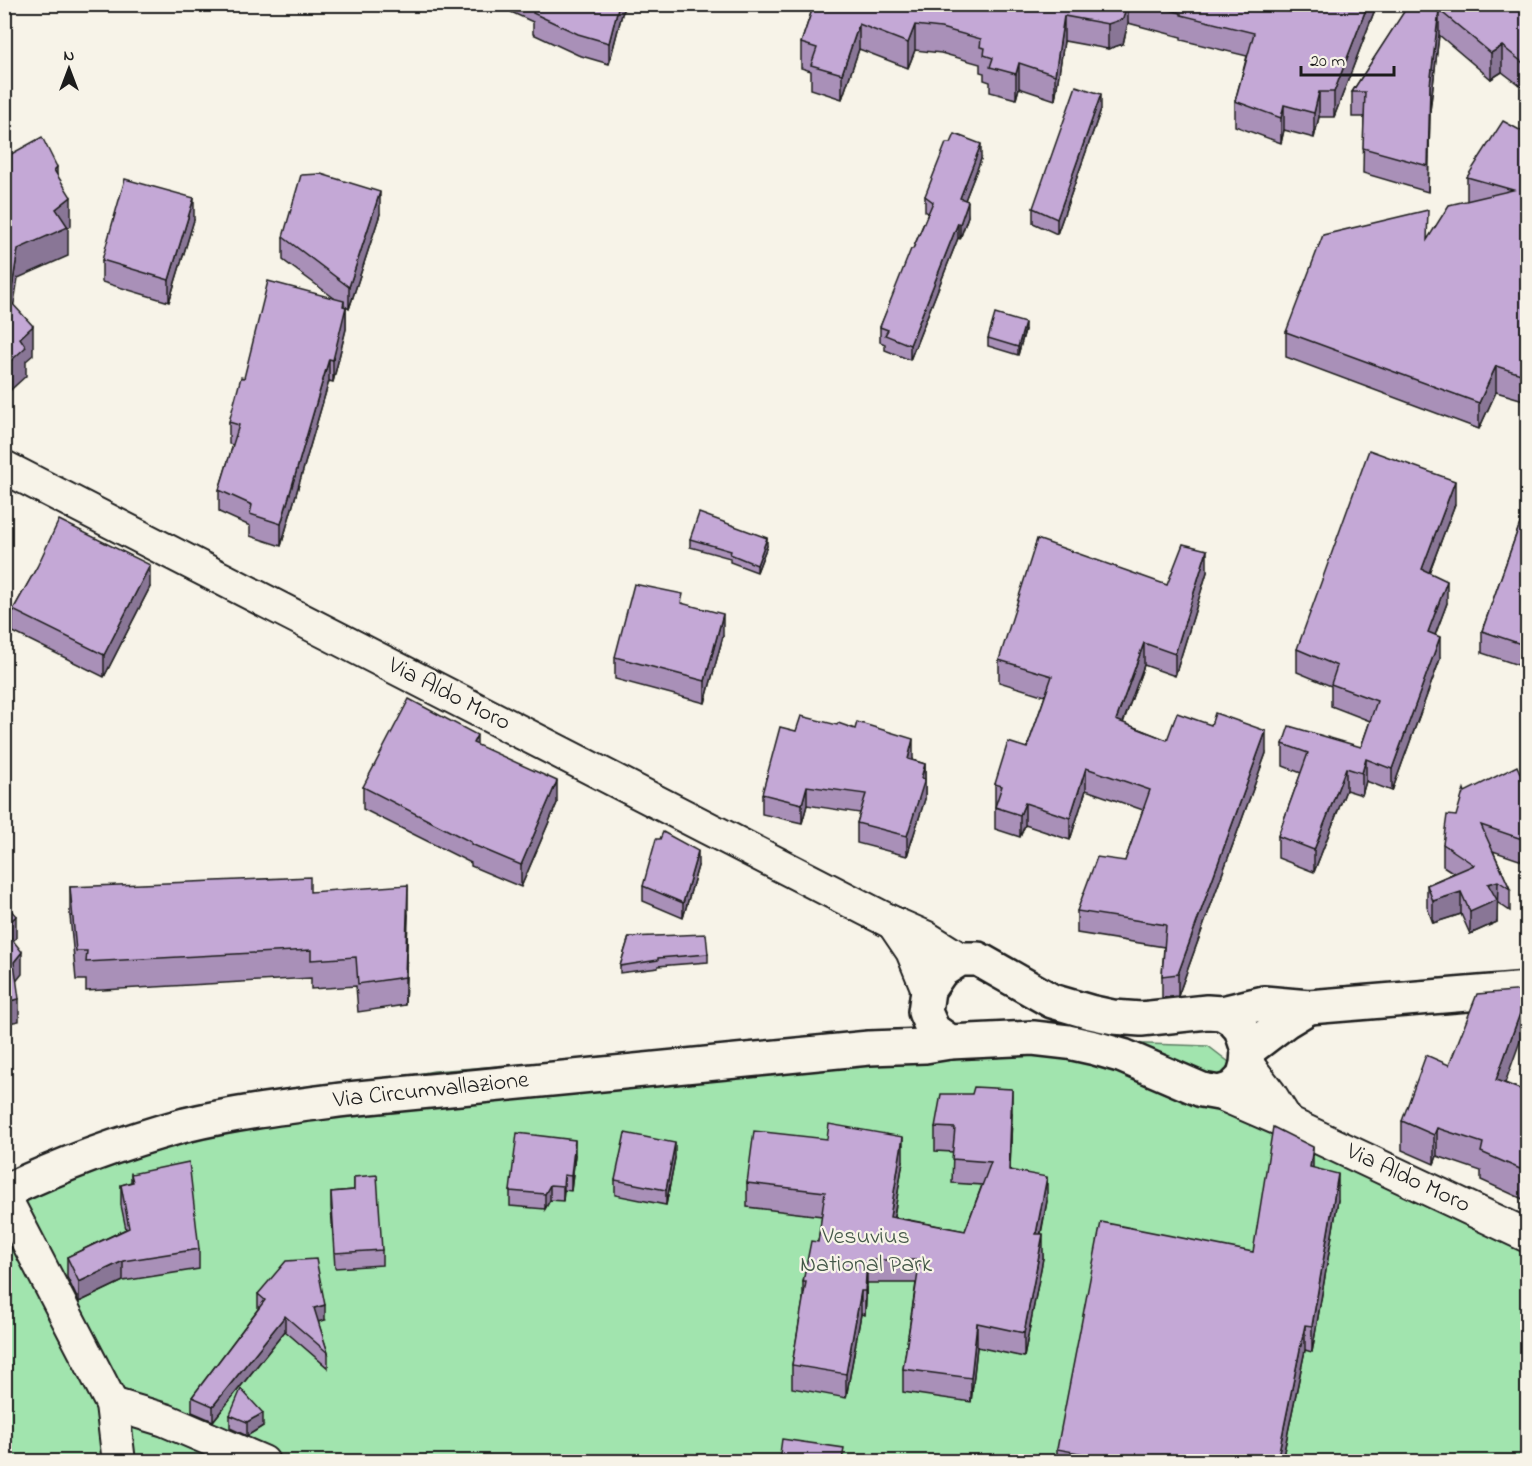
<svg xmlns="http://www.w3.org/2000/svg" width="1532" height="1466" viewBox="0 0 1532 1466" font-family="'Indie Flower',sans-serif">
<rect width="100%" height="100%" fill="#f7f3e8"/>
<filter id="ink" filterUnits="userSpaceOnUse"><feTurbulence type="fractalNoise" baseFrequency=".0167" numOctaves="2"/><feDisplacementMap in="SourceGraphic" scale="12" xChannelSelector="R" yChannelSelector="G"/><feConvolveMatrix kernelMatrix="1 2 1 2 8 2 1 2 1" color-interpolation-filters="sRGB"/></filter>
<g filter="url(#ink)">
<polygon fill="#a1e4ae" stroke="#5e8065" stroke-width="1.5" points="851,1039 991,1039 1208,1046 1306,1121 1527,1224 1527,1461 5,1462 5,1176 158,1120 434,1071"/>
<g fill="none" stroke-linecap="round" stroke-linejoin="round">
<defs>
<g id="minor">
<polyline points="4,467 893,923 925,937 960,959"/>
<polyline points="893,923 912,951 928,990"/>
<polyline points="1247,1064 1270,1094 1288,1123"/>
<polyline points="1219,1093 1288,1123 1528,1236"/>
<polyline points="4,1196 112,1404 119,1462"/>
<polyline points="112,1404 165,1420 263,1462"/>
</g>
<g id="major">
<polygon points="960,959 978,959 1052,1001 1090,1012 1113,1017 1141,1019 1207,1012 1222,1013 1232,1019 1241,1029 1248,1050 1247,1064 1243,1078 1232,1089 1219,1093 1202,1090 1123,1056 1095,1048 1068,1042 1033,1038 950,1042 933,1030 925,1012 928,990 941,971"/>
<polyline points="1222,1013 1264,1003 1309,1007 1528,989"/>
<polyline points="1248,1050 1286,1021 1309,1007"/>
<path d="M4,1192c58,-28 119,-50 181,-67 53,-13 108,-19 163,-26l521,-51 56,-2 25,-4"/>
</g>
</defs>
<use href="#minor" stroke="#1c1c1c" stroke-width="36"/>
<use href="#major" stroke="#1c1c1c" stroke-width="38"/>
<use href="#minor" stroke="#f7f3e8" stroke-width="32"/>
<use href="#major" stroke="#f7f3e8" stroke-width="33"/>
</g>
<g fill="#a990b8" stroke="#1c1c1c" stroke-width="1.5">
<polygon points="511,4 627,4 622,14 609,64 578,55 533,34 533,22 511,12"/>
<polygon points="814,4 1377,4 1334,117 1319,117 1314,138 1284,130 1281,143 1235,126 1235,101 1247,56 1181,40 1181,37 1128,23 1123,44 1108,49 1064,41 1055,100 1019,88 1016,99 990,92 990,82 984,80 984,73 980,72 980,64 941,53 915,50 908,68 859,49 842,99 811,89 811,71 801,68 801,43"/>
<polygon points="1403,4 1527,4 1527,91 1502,72 1491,79 1439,35 1430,111 1428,192 1363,173 1364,117 1352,117 1352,92 1407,8"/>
<polygon points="1101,109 1057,234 1033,223 1033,208"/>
<polygon points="1527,134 1527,401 1496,392 1479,429 1286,357 1286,332 1428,239 1467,201 1467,177"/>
<polygon points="981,159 965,200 968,216 960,239 958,238 910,360 885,350 885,344 880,342 880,327 928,213 925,211 925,196"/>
<polygon points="380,214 349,309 346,307 346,329 333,382 329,381 281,546 250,536 250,526 219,512 219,490 233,445 229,444 229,422 244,378 334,298 283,260 283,237"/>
<polygon points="194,220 169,302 102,282 102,260"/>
<polygon points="1025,330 1018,355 988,346 988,338"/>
<polygon points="1455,504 1429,573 1447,603 1435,635 1440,659 1392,791 1366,781 1362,795 1346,790 1314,872 1278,858 1278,836 1301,773 1283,766 1283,744 1361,747 1370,721 1331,706 1331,686 1297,672 1297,649"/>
<polygon points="1527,504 1527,668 1482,653 1482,631"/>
<polygon points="690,539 767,546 757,572 730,562 730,558 690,547"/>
<polygon points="37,567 150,587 104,677 13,632 13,610"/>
<polygon points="1207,572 1175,676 1144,665 1123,723 1167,740 1266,753 1178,996 1162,998 1162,976 1164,947 1077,933 1077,911 1125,861 1143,810 1086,790 1070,840 1025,825 1020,837 995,829 995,784 1027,748 1045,696 999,682 999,660 1167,585"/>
<polygon points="683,603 723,636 705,703 615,679 615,657"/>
<polygon points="477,745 557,803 521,887 471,866 471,863 363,809 363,787"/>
<polygon points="913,759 913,760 925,764 925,799 907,856 857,843 857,823 860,813 807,805 802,823 762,814 762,794"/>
<polygon points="1527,789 1522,861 1493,851 1510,889 1510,911 1498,903 1497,903 1497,922 1470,934 1461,914 1433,923 1427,907 1427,885 1454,873 1443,866 1443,844 1456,816"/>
<polygon points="698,866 683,918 643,901 643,886"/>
<polygon points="70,887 310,892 408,914 405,1005 358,1012 356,986 311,989 311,978 86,991 86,980 76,980 70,916"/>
<polygon points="629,937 708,954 708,962 658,966 658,968 620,973 620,966"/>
<polygon points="1449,1065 1505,1083 1527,1092 1527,1201 1481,1180 1481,1171 1437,1156 1434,1164 1402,1150 1402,1121"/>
<polygon points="1012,1113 1010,1170 1047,1201 1041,1234 1043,1258 1024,1357 977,1347 971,1402 903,1392 903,1369 916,1283 867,1283 865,1315 861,1314 846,1398 792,1388 792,1365 803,1301 803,1282 818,1242 822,1216 747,1207 747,1183 903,1161 894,1217 965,1231 982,1185 952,1183 953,1152 935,1151 935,1127"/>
<polygon points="575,1155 571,1191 564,1190 563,1201 550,1200 545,1209 510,1206 510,1191"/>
<polygon points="675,1158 666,1205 615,1195 615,1180"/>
<polygon points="1313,1168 1338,1200 1312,1352 1305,1350 1282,1461 1057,1461 1057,1449 1253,1252"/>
<polygon points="131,1174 199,1249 199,1269 123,1281 79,1302 67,1277 67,1257 126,1229 121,1205 121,1185 131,1182"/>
<polygon points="354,1177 382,1250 382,1265 335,1268 331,1207 331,1192 354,1190"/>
<polygon points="258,1294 325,1320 318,1322 328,1353 328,1368 285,1331 213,1421 192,1412 192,1397 258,1309"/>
<polygon points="230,1415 263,1426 247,1436 230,1428"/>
</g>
<g fill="#897696" stroke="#1c1c1c" stroke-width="1.5">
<polygon points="619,4 627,4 622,14 609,64 609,43"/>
<polygon points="1127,4 1128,4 1128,23 1123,44 1108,49 1108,24"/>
<polygon points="1368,4 1377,4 1334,117 1334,92"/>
<polygon points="1439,10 1439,35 1430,111 1428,192 1430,85"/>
<polygon points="1064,16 1064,41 1055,100 1055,75"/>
<polygon points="859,24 859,49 842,99 842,74"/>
<polygon points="915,25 915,50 908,68 908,43"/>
<polygon points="1502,46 1502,72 1491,79 1491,53"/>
<polygon points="1019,63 1019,88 1016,99 1016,74"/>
<polygon points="1319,92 1319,117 1314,138 1314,113"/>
<polygon points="1101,94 1101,109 1057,234 1057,219"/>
<polygon points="1284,105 1284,130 1281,143 1281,118"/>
<polygon points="981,144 981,159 960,213 960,198"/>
<polygon points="57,167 57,196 54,170"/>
<polygon points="380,192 380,214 349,309 349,287"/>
<polygon points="71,197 71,226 68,228 68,256 18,278 10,329 10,301 18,249 56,209"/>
<polygon points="194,198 194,220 169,302 169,280"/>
<polygon points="968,201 968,216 960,239 960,224"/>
<polygon points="958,223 958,238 910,360 910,345"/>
<polygon points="344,301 344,314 346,307 346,329 333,382 333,360"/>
<polygon points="1025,323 1025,330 1018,355 1018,347"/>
<polygon points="33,326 33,355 26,361 26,376 4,396 4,367 20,338"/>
<polygon points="329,359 329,381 281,546 281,524"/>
<polygon points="1496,366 1496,392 1479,429 1479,403"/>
<polygon points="1455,481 1455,504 1422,591 1422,569"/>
<polygon points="767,538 767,546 757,572 757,565"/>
<polygon points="1207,550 1207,572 1175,676 1175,654"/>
<polygon points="150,565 150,587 104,677 104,655"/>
<polygon points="1447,581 1447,603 1428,654 1428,632"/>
<polygon points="723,614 723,636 705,703 705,681"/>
<polygon points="1440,637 1440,659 1392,791 1392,769"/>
<polygon points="1144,643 1144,665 1116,742 1116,720"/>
<polygon points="1266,731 1266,753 1178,996 1178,974"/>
<polygon points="477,735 477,757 473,743"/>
<polygon points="913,739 913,759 908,779 908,759"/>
<polygon points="1366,759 1366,781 1362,795 1362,773"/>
<polygon points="925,764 925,799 907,856 907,836"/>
<polygon points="1086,768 1086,790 1070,840 1070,818"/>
<polygon points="1346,768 1346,790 1314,872 1314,850"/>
<polygon points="557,781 557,803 521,887 521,865"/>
<polygon points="807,786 807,805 802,823 802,804"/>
<polygon points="1025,803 1025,825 1020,837 1020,815"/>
<polygon points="1527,817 1527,839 1522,861 1522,839"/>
<polygon points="698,851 698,866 683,918 683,903"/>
<polygon points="1498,881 1497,922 1470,934 1470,912 1488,884"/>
<polygon points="408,885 408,914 405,1005 405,977"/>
<polygon points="1461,892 1461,914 1433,923 1433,901"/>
<polygon points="16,916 16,938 4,950 4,928"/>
<polygon points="22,952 22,974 14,984 14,962"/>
<polygon points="1527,994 1527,1022 1496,1108 1496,1080"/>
<polygon points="19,999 19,1021 4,1024 4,1002"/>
<polygon points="1012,1089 1012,1113 1009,1194 1009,1170"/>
<polygon points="1437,1128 1437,1156 1434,1164 1434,1135"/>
<polygon points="903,1137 903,1161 890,1240 890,1217"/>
<polygon points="575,1140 575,1155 571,1191 571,1176"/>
<polygon points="675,1143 675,1158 666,1205 666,1190"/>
<polygon points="1313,1147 1313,1173 1310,1167"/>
<polygon points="1338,1174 1338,1200 1312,1352 1312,1326"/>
<polygon points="564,1175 564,1190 563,1201 563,1186"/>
<polygon points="1047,1177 1047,1201 1036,1257 1036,1234"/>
<polygon points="550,1185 550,1200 545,1209 545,1194"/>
<polygon points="1043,1234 1043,1258 1024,1357 1024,1333"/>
<polygon points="867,1260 867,1283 865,1315 865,1291"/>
<polygon points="123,1261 123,1281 79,1302 79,1282"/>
<polygon points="861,1291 861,1314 846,1398 846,1374"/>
<polygon points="325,1305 325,1320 314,1323 314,1308"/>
<polygon points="285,1316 285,1331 213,1421 213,1406"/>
<polygon points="977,1323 977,1347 971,1402 971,1378"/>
<polygon points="1305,1325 1305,1350 1282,1461 1277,1461"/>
<polygon points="263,1413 263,1426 247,1436 247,1422"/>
</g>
<g fill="#c4a8d6" stroke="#1c1c1c" stroke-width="1.5">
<polygon points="536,4 619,4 609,43 578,34 533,13"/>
<polygon points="814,4 1127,4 1123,19 1108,24 1064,16 1055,75 1019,63 1016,74 990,67 993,58 984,55 985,48 980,47 981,39 941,28 915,25 908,43 859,24 842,74 811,65 817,48 801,43"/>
<polygon points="1150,4 1368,4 1334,92 1319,92 1314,113 1284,105 1281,118 1235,101 1254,33 1181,15 1181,13"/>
<polygon points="1409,4 1527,4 1527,66 1502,46 1491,53 1439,10 1430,85 1428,166 1363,148 1365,92 1352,92"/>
<polygon points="1076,86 1101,94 1057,219 1033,208"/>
<polygon points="1503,121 1527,134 1527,376 1496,366 1479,403 1286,332 1323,235 1428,210 1427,240 1449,205 1513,190 1467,177"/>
<polygon points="955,134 981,144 960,198 968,201 960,224 958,223 910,345 885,335 888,330 880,327 911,249 913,249 933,202 925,196 946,143 951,143"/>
<polygon points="42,137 57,167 54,170 71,197 56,209 68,227 18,249 10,301 33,326 20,338 26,347 4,367 4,158"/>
<polygon points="321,174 380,192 349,287 283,237 301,175"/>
<polygon points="125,179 194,198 169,280 102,260"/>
<polygon points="268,281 344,301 343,306 346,307 333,360 329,359 281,524 250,514 252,505 219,490 239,425 229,422 241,377 244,378"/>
<polygon points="995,314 1025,323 1018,347 988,338"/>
<polygon points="1369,450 1455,481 1422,569 1447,581 1428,632 1440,637 1392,769 1366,759 1362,773 1346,768 1314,850 1278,836 1308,753 1283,744 1289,726 1361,747 1377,701 1331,684 1337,666 1297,649"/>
<polygon points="1527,504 1527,646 1482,631"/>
<polygon points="699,513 767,538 757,565 730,554 731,551 690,539"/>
<polygon points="59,520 150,565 104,655 13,610 37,567"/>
<polygon points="1037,539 1167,585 1183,544 1207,550 1175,654 1144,643 1116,720 1167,740 1177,713 1211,725 1215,713 1266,731 1178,974 1162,976 1166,925 1077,911 1097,857 1125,861 1150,790 1086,768 1070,818 1025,803 1020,815 995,807 1002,786 995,784 1008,742 1027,748 1052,676 999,660"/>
<polygon points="634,584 683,594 681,603 723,614 705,681 615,657"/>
<polygon points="409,699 477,735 473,743 557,781 521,865 471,844 471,842 363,787"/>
<polygon points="801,716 837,725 838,723 855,729 857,722 913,739 908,759 925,764 921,778 925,779 907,836 857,823 866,794 807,786 802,804 762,794 780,727 796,731"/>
<polygon points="1517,766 1527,789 1527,817 1522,839 1481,825 1510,889 1498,881 1488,884 1497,900 1470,912 1461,892 1433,901 1427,885 1474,865 1443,844 1447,815 1456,816 1464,789 1465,792"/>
<polygon points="663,832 698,851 683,903 643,886 656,839 660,839"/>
<polygon points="310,877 310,892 408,885 405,977 358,984 356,957 311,960 311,950 86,962 87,951 76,951 70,887"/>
<polygon points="4,902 16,916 4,928"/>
<polygon points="4,929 22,952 14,962 19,999 4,1002"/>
<polygon points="706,934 708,954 658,958 658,960 620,966 629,937"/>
<polygon points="1527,990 1527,994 1496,1080 1527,1092 1527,1172 1481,1152 1483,1143 1437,1128 1434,1135 1402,1121 1426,1055 1449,1065 1477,994"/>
<polygon points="974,1087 1012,1089 1009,1170 1047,1177 1036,1234 1043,1234 1024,1333 977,1323 971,1378 903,1369 920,1260 867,1260 865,1291 861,1291 846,1374 792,1365 806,1282 803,1282 811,1241 818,1242 825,1192 747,1183 754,1131 827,1139 829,1124 903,1137 890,1217 965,1231 991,1162 952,1159 955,1128 935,1127 941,1094 972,1094"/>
<polygon points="1273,1127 1313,1147 1310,1167 1338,1174 1312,1326 1305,1325 1277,1461 1280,1461 1122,1461 1057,1449 1101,1222 1253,1252"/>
<polygon points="517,1133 575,1140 571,1176 564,1175 563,1186 550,1185 545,1194 510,1191"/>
<polygon points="625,1133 675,1143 666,1190 615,1180"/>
<polygon points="189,1162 199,1249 123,1261 79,1282 67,1257 129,1228 121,1185 133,1182 131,1174"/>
<polygon points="377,1175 382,1250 335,1253 331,1192 354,1190 354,1177"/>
<polygon points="316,1259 325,1305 314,1308 328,1353 285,1316 213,1406 192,1397 265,1300 258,1294 286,1261"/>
<polygon points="241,1389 263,1413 247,1422 230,1415"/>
<polygon points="782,1439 844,1448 842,1461 779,1461"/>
<polygon points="963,1459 979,1461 962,1461"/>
</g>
</g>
<g text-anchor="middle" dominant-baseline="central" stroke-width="4.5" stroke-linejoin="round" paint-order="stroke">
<g font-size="24" fill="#1c1c1c" stroke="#f7f3e8">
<text transform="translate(449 695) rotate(27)">Via Aldo Moro</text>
<text transform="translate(431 1091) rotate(-6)">Via Circumvallazione</text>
<text transform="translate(1408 1179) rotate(25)">Via Aldo Moro</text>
</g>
<g font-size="24" fill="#445848" stroke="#f7f3e8">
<text x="866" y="1237">Vesuvius<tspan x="866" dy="28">National Park</tspan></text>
</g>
</g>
<rect width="1532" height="1466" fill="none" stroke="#f7f3e8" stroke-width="24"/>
<rect x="12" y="12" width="1508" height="1442" fill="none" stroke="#1c1c1c" stroke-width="2" filter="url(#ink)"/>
<g transform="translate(69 69)" stroke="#f7f3e8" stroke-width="4.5" paint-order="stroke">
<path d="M0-4.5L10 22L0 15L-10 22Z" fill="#1c1c1c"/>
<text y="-9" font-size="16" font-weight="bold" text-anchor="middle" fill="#1c1c1c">N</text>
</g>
<path d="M1301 66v9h93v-9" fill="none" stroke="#1c1c1c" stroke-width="3"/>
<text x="1310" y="66" font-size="18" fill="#1c1c1c" stroke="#f7f3e8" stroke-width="4.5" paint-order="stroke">20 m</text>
</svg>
